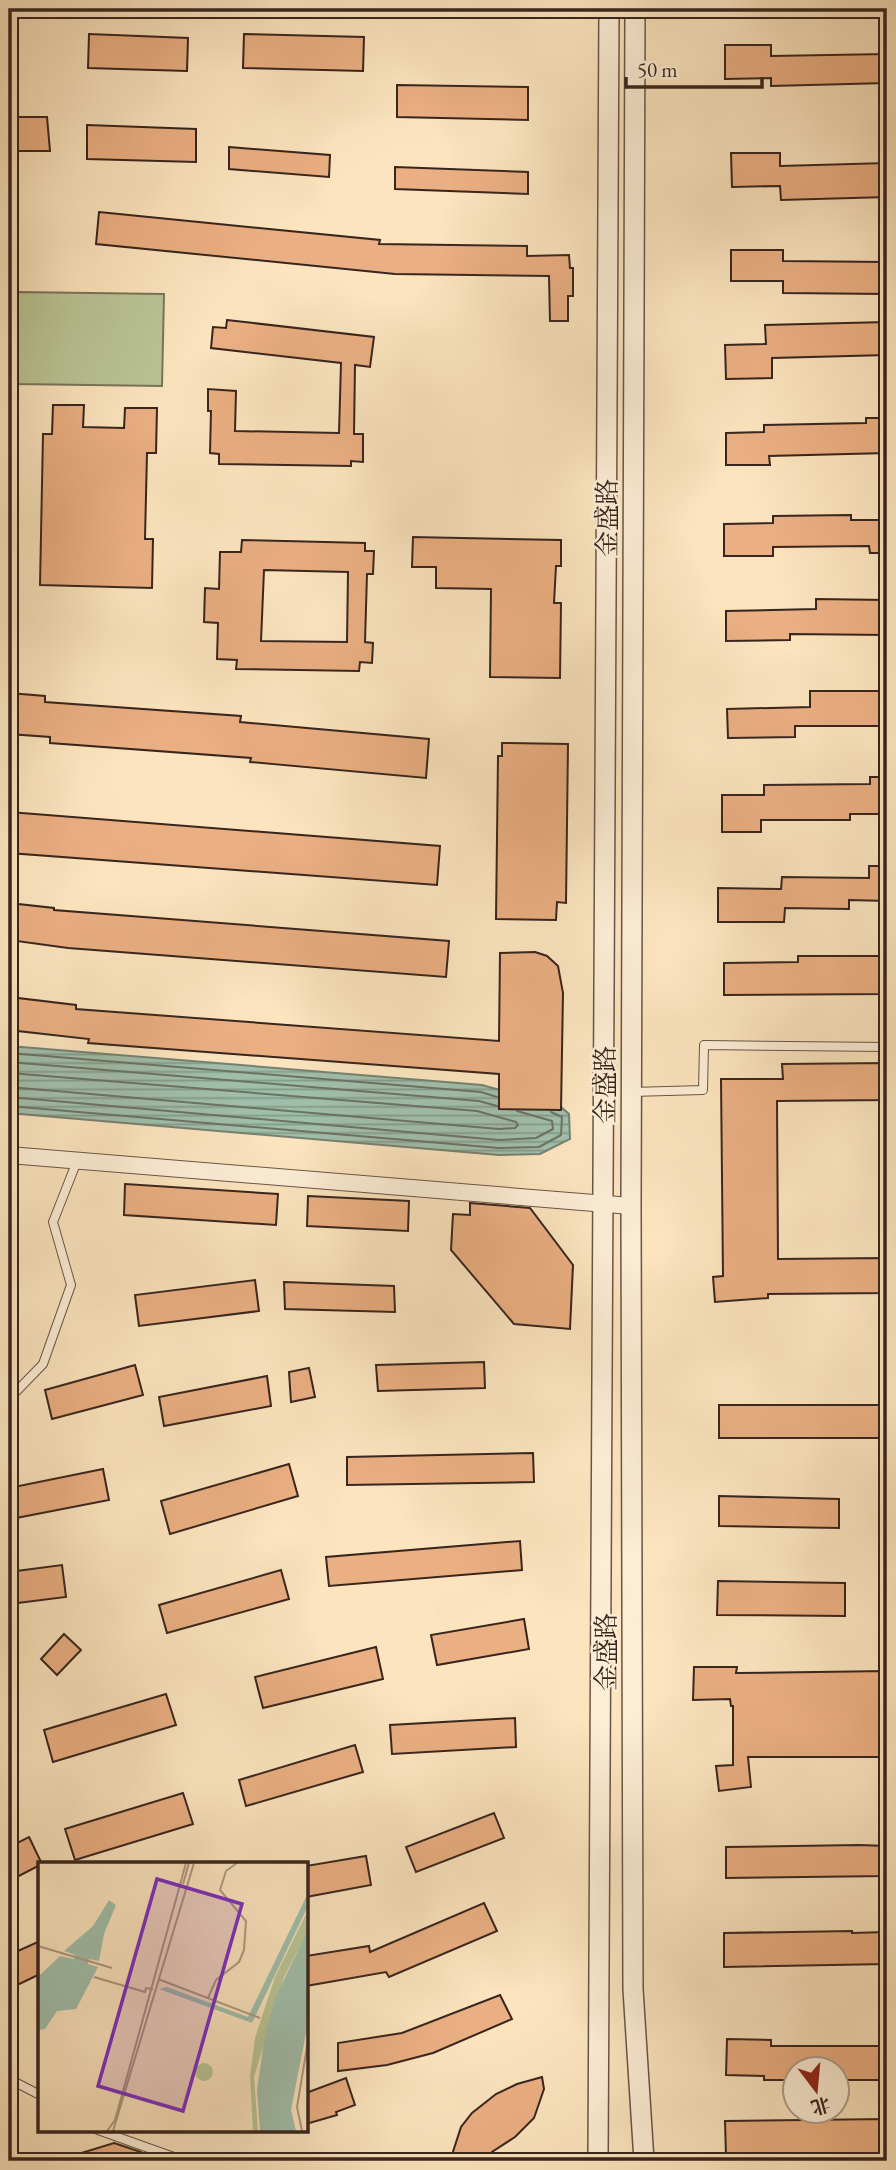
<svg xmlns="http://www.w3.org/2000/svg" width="896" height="2170" viewBox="0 0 896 2170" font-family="'EB Garamond','Noto Serif SC',serif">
<defs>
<pattern id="water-rules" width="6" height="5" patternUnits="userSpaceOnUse" patternTransform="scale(1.75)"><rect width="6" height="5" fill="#a0bfab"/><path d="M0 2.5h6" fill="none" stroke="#839b8b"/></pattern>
</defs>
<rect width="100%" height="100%" fill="#fbe4be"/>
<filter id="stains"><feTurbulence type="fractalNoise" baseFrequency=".00286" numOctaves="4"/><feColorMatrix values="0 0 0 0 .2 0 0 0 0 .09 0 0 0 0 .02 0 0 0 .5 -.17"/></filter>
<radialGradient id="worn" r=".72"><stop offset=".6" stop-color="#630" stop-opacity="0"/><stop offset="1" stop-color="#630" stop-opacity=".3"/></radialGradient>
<polygon fill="#bac595" stroke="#79755a" stroke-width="2" points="17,292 164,294 162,386 16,384"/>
<polygon fill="url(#water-rules)" stroke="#768173" stroke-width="2" points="9,1046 482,1085 561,1107 569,1114 570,1139 540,1154 499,1155 9,1113"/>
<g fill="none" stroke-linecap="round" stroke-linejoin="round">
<g stroke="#6c7264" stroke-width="2">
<polyline points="9,1053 481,1092 497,1097"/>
<polyline points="9,1062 479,1101 497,1106"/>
<polyline points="9,1073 477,1111 516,1122 518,1125 515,1128 499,1129 9,1087"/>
<polyline points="9,1097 499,1140 536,1138 553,1129 552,1121 517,1111"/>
<polyline points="9,1106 499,1148 539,1147 561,1135 562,1117 551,1112"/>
</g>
</g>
<g fill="#eaaf82" stroke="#38251e" stroke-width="2" fill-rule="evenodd">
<polygon points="89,34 188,38 187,71 88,68"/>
<polygon points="244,34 364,37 363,71 243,68"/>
<polygon points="725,45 771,45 771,56 887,54 887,83 771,86 771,78 725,79"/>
<polygon points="397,85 528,87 528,120 397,117"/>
<polygon points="9,117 47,117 50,151 9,151"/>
<polygon points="87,125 196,129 196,162 87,159"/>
<polygon points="229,147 330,155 329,177 229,169"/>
<polygon points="731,153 780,153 780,166 887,163 887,197 781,200 780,186 732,187"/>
<polygon points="395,167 528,172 528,194 395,189"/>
<polygon points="99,212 380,240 379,244 527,246 527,256 569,255 570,268 573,268 573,296 568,296 568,321 550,321 549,276 395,274 96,244"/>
<polygon points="731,250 783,250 783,261 887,262 887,294 783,293 783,281 731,281"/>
<polygon points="227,320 374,337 370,367 355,365 354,434 363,434 363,462 351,461 351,466 219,464 219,454 210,453 211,411 208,411 208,389 236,391 235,431 339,433 341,363 211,348 213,327 226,328"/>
<polygon points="887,322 887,355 772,358 772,378 726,379 725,345 766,344 765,325"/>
<polygon points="53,405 84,405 83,427 124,428 125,408 157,408 156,453 147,453 145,539 153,539 152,588 40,585 43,434 52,434"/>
<polygon points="866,418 887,418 887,453 769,456 770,465 726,465 726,433 764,432 764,425 866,423"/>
<polygon points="851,515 851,520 887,520 887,553 870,553 869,546 773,547 773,556 724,556 724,524 773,523 773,516"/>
<polygon points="413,537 561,540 561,566 556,566 554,603 561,603 560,678 490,677 491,589 436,588 436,567 412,567"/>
<path d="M242,540l123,3v8h9l-1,23h-6l-2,68 8,1 -1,20 -12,-1 -1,9 -123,-2 1,-9 -20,-1 1,-36 -14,-1 1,-34 14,1 1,-37h21zM264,570l84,2 -1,70 -86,-1z"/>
<polygon points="816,599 887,600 887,635 790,634 790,640 726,641 726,611 816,609"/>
<polygon points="810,691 887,691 887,726 795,726 795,737 728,738 727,709 810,707"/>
<polygon points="9,693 45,696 45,702 241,716 240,722 429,739 426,778 250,762 251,758 50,743 50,737 9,734"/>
<polygon points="502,743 568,744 566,903 557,902 556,920 496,919 498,756 502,756"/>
<polygon points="870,777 887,777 887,814 850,814 850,820 761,820 761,832 722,832 722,795 764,795 764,785 870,784"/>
<polygon points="9,812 440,846 437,885 9,853"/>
<polygon points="869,866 887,866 887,901 849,900 849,909 785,908 784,922 718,922 718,888 781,889 782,877 869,878"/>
<polygon points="9,903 54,908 54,910 449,941 446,977 68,948 9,940"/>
<polygon points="535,952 547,956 558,966 563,993 561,1110 499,1109 499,1074 88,1043 89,1039 9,1030 9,997 76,1005 76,1009 499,1041 500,953"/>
<polygon points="798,956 887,956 887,994 724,995 724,963 798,962"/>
<polygon points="887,1063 887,1100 777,1101 778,1259 887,1258 887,1293 768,1294 768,1298 715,1302 713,1277 723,1276 721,1079 783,1079 782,1064"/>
<polygon points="125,1184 278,1194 276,1225 124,1215"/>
<polygon points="308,1196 409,1201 408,1231 307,1226"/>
<polygon points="470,1203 530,1208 573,1265 570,1329 514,1324 451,1250 453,1214 470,1215"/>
<polygon points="255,1280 259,1311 139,1326 135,1295"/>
<polygon points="284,1282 394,1286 395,1312 285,1309"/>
<polygon points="484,1362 485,1388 378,1391 376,1365"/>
<polygon points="135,1365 143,1395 52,1419 45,1390"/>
<polygon points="309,1368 315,1397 291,1402 289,1372"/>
<polygon points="267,1376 271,1406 164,1426 159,1397"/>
<rect x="719" y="1405" width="168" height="33"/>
<polygon points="533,1453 534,1482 347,1485 347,1457"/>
<polygon points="289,1464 298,1496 170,1534 161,1501"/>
<polygon points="103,1469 109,1500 11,1519 9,1488"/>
<polygon points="719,1496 839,1499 839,1528 719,1526"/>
<polygon points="520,1541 522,1570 329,1586 326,1557"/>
<polygon points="62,1565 66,1597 9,1604 9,1572"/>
<polygon points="281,1570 289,1599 167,1633 159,1605"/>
<polygon points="718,1581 845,1583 845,1616 717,1615"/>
<polygon points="524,1619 529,1649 437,1665 431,1635"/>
<polygon points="64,1634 81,1650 57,1675 41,1659"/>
<polygon points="376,1647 383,1679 263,1708 255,1677"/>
<polygon points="694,1667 737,1667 736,1673 887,1671 887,1757 748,1757 751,1787 719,1791 716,1766 733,1765 733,1706 731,1706 730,1699 693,1700"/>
<polygon points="166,1694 176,1725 53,1762 44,1730"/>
<polygon points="515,1718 516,1747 392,1754 390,1725"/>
<polygon points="355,1745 363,1772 246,1806 239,1780"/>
<polygon points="183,1793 193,1824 75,1860 65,1829"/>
<polygon points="494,1813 504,1838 416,1872 406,1847"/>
<polygon points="29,1837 42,1864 9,1881 9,1847"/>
<polygon points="859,1845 887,1846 887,1876 726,1878 726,1847"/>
<polygon points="366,1856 371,1885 306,1897 306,1866"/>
<polygon points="484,1903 497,1931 389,1977 386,1972 306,1986 306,1956 369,1946 370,1952"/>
<polygon points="852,1931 852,1933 887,1932 887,1964 724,1967 724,1933"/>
<polygon points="40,1941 40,1974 9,1989 9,1955"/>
<polygon points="500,1995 512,2019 433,2053 387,2065 338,2071 338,2043 402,2033"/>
<polygon points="727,2039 771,2040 771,2046 887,2046 887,2080 836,2080 836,2068 794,2068 794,2080 764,2080 764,2076 726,2075"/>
<polygon points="542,2077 544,2089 534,2118 515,2137 492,2152 487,2161 450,2161 461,2127 472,2113 496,2094 517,2084"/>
<polygon points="346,2078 355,2105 336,2112 337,2115 306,2124 306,2093"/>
<polygon points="887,2119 887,2154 726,2156 725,2121"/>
<polygon points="114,2143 141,2152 145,2161 65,2161 65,2158"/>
</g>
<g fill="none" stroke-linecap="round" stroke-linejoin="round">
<defs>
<g id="service">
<polyline points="631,1092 703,1090 704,1045 887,1047"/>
<polyline points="9,1399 43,1364 71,1285 53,1222 77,1161"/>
<polyline points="9,2079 40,2095"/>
<polyline points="98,2130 185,2161"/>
</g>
<polyline id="minor" points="9,1155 631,1206"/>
<g id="tertiary">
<polyline points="635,9 631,1206 633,1989 644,2161"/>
<polyline points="598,2161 609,9"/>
</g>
</defs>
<use href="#service" stroke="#695546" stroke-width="10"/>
<use href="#minor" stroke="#695546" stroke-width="18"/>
<use href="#tertiary" stroke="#695546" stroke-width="22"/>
<use href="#service" stroke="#fcedd5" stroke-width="8"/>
<use href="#minor" stroke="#fcedd5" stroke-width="16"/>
<use href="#tertiary" stroke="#fcedd5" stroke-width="19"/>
</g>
<g text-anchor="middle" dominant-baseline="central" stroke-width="5" stroke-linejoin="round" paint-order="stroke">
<g font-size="26" fill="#38251e" stroke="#fcedd5">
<text transform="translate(607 518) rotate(-90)">金盛路</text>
<text transform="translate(605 1085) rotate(-90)">金盛路</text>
<text transform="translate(606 1652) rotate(-90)">金盛路</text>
</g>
</g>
<g transform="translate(38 1862)">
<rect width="270" height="270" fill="#fbe4be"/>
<path d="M269,50v21l-23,44 -30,100 4,54h-5l-3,-54 5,-39 20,-61zM157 210a9 9 0 1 1 18 0a9 9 0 1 1-18 0Z" fill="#bac595"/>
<path d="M269,33v13l-55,115 -93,-34 8,-2 81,30zM71,38l7,5 -12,29 -5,27 -10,-2 -1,5 10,3 -22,42 -19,2 -12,18 -7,1v-53l22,-21 14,3 1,-4 -11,-4 29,-25zM269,70v96l-16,82 5,21h-36l-3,-41 8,-56 11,-38z" fill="#a0bfab"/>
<path fill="none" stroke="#ad987e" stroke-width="2" d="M145,22l6,-21M0,84l74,22M56,115l51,15 1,-4 7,1M120,117l102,39M170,136l8,-18 23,-18 5,-12 2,-29 -26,-31 6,-19 11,-8M69,269l8,-11 71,-257M75,269l81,-268M264,269l-5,-24 11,-66"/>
<path fill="#7b2cbf" fill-opacity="0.15" stroke="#7b2cbf" stroke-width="3.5" d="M119,17l85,25 -59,207 -85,-25z"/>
<rect width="270" height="270" fill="none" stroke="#38251e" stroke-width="3.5"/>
</g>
<rect width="896" height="2170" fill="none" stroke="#fbe4be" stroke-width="35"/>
<rect x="10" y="10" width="875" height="2149" fill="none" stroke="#38251e" stroke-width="3.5"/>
<rect x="18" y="18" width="861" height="2135" fill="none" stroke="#38251e" stroke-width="2"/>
<g transform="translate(816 2090) rotate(164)"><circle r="33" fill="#fcedd5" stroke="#ae9d8c" stroke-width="2"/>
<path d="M0-5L12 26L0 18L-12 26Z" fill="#8f2418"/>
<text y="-10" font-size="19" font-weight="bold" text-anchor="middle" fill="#38251e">北</text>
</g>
<path d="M626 77v10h136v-10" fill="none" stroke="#38251e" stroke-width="3.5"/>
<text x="637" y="77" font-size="21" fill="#38251e" stroke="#fcedd5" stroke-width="5" paint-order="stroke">50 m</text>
<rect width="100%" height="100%" filter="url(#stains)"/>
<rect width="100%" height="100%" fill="url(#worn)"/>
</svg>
